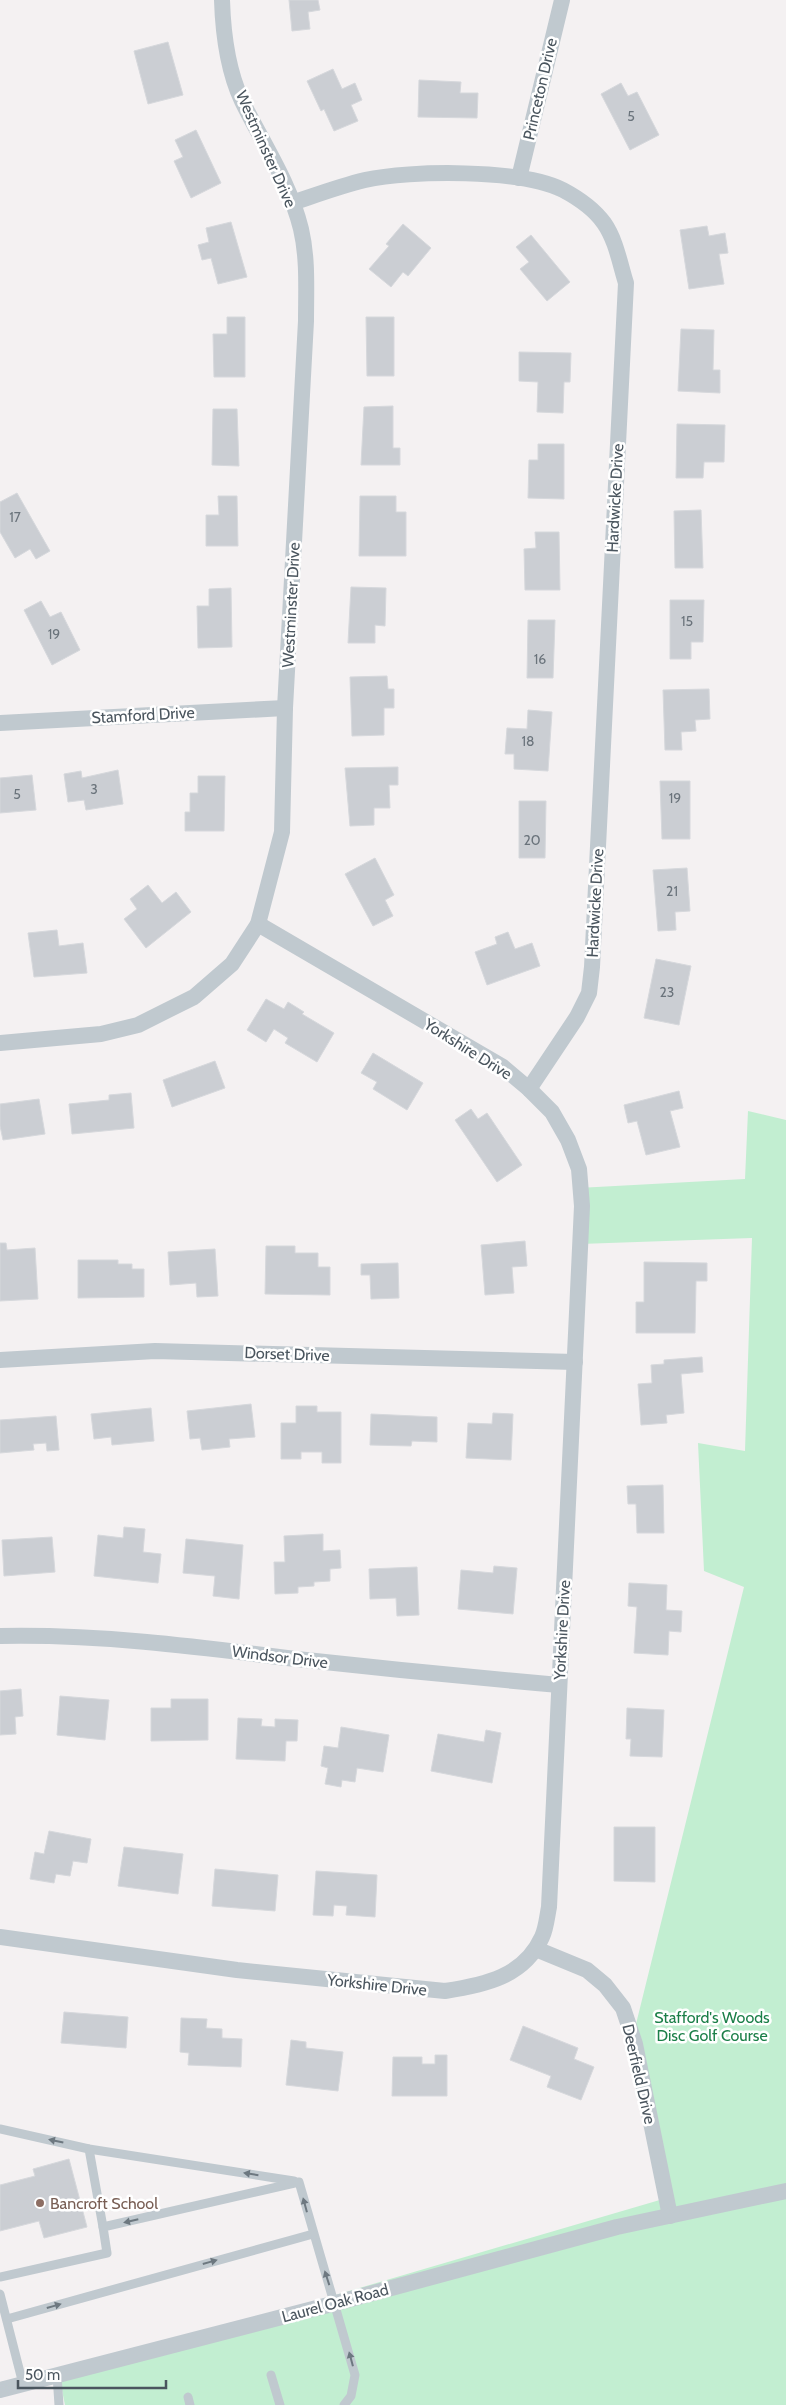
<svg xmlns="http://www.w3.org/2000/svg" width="786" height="2405" viewBox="0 0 786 2405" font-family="Cabin,sans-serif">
<rect width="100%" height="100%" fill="#f4f1f2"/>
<polygon fill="#c2eed1" points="748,1111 786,1120 786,2405 65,2405 59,2376 670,2197 636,2024 744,1587 704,1571 698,1443 745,1451 752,1238 580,1244 578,1188 745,1179"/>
<g fill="#cbced3" stroke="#d6d8dc">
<polygon points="289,0 318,0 320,10 308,12 310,29 292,31"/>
<polygon points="168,42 183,95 148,104 134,51"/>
<polygon points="333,69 342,89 355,83 362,100 351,105 358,121 334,131 324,109 321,111 307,81"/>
<polygon points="419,80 461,82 460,93 478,93 477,118 418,117"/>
<polygon points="621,83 628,96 637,92 659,135 630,150 601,94"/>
<polygon points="196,130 221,183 191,198 174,161 183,157 175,140"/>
<polygon points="231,222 247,277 218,284 211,258 202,260 198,245 209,242 206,228"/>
<polygon points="403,224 431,248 408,276 403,272 391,287 369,269 389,246 386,244"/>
<polygon points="707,226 709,236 725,233 728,253 719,254 724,284 689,289 680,230"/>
<polygon points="531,235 570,282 547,301 520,269 529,262 516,247"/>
<polygon points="227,317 245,317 245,377 214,377 213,334 227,334"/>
<polygon points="366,317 394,317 394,376 367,376"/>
<polygon points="681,329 714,330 713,370 720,370 720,393 678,391"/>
<polygon points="519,352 571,353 570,382 564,382 563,413 537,412 538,382 519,381"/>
<polygon points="393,406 393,448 400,448 400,465 361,465 364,407"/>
<polygon points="213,409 237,409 239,466 212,465"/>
<polygon points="677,424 725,425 724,462 704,462 703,478 676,478"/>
<polygon points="538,444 564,444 564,499 528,498 529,460 538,460"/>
<polygon points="17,493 50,551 36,559 30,549 15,558 0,532 0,502"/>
<polygon points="218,496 237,496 238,546 206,546 206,515 219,515"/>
<polygon points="360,496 396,496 396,512 406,512 406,556 359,556"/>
<polygon points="701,510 703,568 675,568 674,511"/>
<polygon points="535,532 559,532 560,590 525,590 524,549 536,548"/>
<polygon points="351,587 386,588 385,626 375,625 375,643 348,643"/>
<polygon points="231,588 232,647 198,648 197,606 209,606 209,589"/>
<polygon points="670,600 704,600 703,642 691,642 691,659 670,659"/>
<polygon points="41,601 50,617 61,612 80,650 52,665 24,610"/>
<polygon points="528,620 555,620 553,678 527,678"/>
<polygon points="387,676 388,689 394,689 394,708 384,708 384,735 352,736 350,677"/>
<polygon points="709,689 710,719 695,720 696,731 681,732 682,750 665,750 663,690"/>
<polygon points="528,710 552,712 548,771 514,769 514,754 505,754 507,728 527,729"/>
<polygon points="398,767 398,785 389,785 390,808 374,808 374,825 350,826 345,768"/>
<polygon points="118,770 123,804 86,810 84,800 68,802 64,774 81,771 82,778"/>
<polygon points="32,775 36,810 0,813 0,778"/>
<polygon points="198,776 225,776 224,831 185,831 185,812 190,812 190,793 198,793"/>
<polygon points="660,781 690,781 690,839 662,839"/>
<polygon points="519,801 546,801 545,858 519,858"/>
<polygon points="375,858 394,895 385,900 393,916 373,926 345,874"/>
<polygon points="687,868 690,911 675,912 676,930 658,931 653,870"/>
<polygon points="148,885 162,903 176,892 191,912 146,948 124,919 137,909 130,899"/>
<polygon points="57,930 59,946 83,943 87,973 34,977 28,933"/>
<polygon points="508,932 515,949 532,943 540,966 487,985 475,952 497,944 495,937"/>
<polygon points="656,959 691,966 679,1025 644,1018"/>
<polygon points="266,999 284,1009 288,1002 304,1012 302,1014 334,1033 317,1062 285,1043 288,1038 274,1029 266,1042 247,1030"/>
<polygon points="373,1053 423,1083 407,1110 373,1089 377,1082 361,1073"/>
<polygon points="215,1061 225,1088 172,1107 163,1080"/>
<polygon points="679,1091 683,1108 670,1111 680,1147 646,1155 637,1121 628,1123 624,1105"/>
<polygon points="131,1093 134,1128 72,1134 69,1104 109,1100 109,1095"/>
<polygon points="39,1099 45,1134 3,1140 0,1126 0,1104"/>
<polygon points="471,1109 478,1119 487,1113 522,1165 497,1182 455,1120"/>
<polygon points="525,1241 527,1266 512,1267 514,1293 485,1295 481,1245"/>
<polygon points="0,1243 6,1243 7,1250 35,1248 38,1299 0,1301"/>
<polygon points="266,1246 295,1246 295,1253 318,1253 318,1267 330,1267 330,1295 265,1294"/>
<polygon points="215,1249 218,1296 197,1297 196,1283 170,1285 168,1252"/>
<polygon points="78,1260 118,1260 118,1264 132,1264 132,1269 144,1269 144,1297 78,1298"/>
<polygon points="644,1262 707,1263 707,1281 696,1281 695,1333 636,1333 636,1302 644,1302"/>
<polygon points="398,1263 399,1298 371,1299 370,1275 361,1275 361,1264"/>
<polygon points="702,1357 703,1372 681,1374 684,1413 666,1415 667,1423 641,1425 638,1384 652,1383 651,1365 664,1364 664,1360"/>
<polygon points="251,1404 255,1437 229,1439 230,1447 202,1450 200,1438 190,1439 187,1411"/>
<polygon points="296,1406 317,1406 317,1412 341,1412 341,1463 322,1463 322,1452 301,1452 301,1459 281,1459 281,1423 296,1423"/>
<polygon points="151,1408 154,1441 112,1445 111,1437 94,1439 91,1414"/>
<polygon points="493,1413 513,1414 511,1460 466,1458 468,1423 492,1424"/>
<polygon points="371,1414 437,1417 437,1442 412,1441 411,1446 370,1445"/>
<polygon points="56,1416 59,1450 47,1451 46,1443 33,1444 34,1450 0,1453 0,1420"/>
<polygon points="663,1485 664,1533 637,1533 636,1504 628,1504 627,1486"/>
<polygon points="124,1527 145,1529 143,1552 161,1554 158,1583 94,1576 98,1535 123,1538"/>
<polygon points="323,1534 323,1551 340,1550 341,1568 330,1569 330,1581 314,1582 314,1586 298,1587 298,1593 275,1594 274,1562 285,1562 284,1536"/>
<polygon points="52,1537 55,1572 4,1576 2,1540"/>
<polygon points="186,1539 243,1545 239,1599 213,1596 215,1576 183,1573"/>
<polygon points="494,1566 517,1568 513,1614 458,1609 461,1570 493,1573"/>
<polygon points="417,1567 419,1615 397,1616 396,1598 370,1599 369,1569"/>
<polygon points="629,1583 667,1585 666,1610 682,1611 681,1632 669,1631 668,1655 634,1653 637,1607 628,1606"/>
<polygon points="21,1689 23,1716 15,1717 16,1734 0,1735 0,1691"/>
<polygon points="60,1696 109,1700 105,1740 57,1735"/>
<polygon points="171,1699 208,1699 208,1740 151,1741 151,1708 171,1708"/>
<polygon points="627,1708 664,1710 662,1757 630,1756 631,1739 626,1739"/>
<polygon points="238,1718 262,1719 261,1726 275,1727 275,1719 298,1720 297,1741 286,1741 285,1761 236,1759"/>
<polygon points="341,1727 389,1735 383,1772 357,1768 355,1782 342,1780 341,1787 325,1784 328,1768 321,1766 324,1746 338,1748"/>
<polygon points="486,1730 501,1733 492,1783 431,1771 438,1734 484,1742"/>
<polygon points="614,1827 655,1827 655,1882 614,1881"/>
<polygon points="49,1831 91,1839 87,1863 73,1861 70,1876 56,1874 54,1883 30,1879 35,1852 44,1854"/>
<polygon points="124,1847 183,1854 178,1894 118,1886"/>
<polygon points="215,1869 278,1875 275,1911 212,1906"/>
<polygon points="316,1871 377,1875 375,1917 346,1915 347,1906 334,1905 333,1916 313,1915"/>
<polygon points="64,2012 128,2017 126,2048 61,2043"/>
<polygon points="181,2018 207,2019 206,2028 222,2029 222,2038 242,2039 241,2067 188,2065 189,2053 180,2052"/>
<polygon points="523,2026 578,2048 574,2059 594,2067 581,2100 547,2087 551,2076 510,2060"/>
<polygon points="291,2040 306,2042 306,2048 343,2052 338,2091 286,2085"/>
<polygon points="435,2055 447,2055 447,2096 392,2096 393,2057 422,2057 422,2064 435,2064"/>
<polygon points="69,2159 87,2227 44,2238 39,2221 0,2231 0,2185 35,2176 33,2169"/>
</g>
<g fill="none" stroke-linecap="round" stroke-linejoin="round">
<g stroke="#c0c9cf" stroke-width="9">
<polyline points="0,2129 89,2149 294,2181"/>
<polyline points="89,2149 103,2227"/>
<polyline points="0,2277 107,2253 103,2227 299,2182 355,2375 351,2396 344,2405"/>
<polyline points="0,2294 23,2384"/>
<polyline points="7,2319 313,2234"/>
<polyline points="57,2375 59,2405"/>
<polyline points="271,2375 280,2405"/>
<polyline points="188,2397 190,2405"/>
</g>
<g stroke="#c0c9cf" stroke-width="16">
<polyline points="519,178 562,0"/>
<path d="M292,203c24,-8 48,-17 73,-23 45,-10 157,-11 198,10 15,8 31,19 41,33 12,17 16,41 22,60l-34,684 -3,26 -12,24 -48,72"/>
<polyline points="0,723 285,708"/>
<path d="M0,1043l101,-9 37,-9 56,-28 38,-33 26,-40 24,-92 3,-124 21,-387c0,-31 2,-62 -5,-92 -12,-48 -38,-85 -59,-128 -14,-30 -19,-68 -20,-101"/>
<polyline points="0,1360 155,1351 575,1362"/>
<path d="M0,1636c96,-2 192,10 287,22 91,10 182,19 272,27"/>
<path d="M0,1937l237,33 208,21c39,-6 79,-14 97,-54 4,-8 5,-20 7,-30l33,-701 -3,-37 -11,-29 -16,-28 -23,-23 -26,-22 -245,-143"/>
<polyline points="536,1949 587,1970 605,1985 623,2008 635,2044 670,2216"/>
<polyline points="0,2390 336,2303 617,2227 786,2191"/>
</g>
</g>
<defs><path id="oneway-solid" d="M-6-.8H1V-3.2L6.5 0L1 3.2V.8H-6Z" transform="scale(1.25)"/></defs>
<g fill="#6d7880">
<use href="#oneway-solid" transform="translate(56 2141) rotate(-168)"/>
<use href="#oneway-solid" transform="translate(251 2174) rotate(-171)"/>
<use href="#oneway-solid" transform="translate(305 2205) rotate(-105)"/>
<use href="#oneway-solid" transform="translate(131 2221) rotate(167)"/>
<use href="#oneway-solid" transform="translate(210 2262) rotate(-16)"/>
<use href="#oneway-solid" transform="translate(327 2278) rotate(-108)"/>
<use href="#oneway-solid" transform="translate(54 2306) rotate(-16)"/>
<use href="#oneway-solid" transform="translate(351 2359) rotate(-105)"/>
</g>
<circle fill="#8d6e63" stroke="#fff" stroke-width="2" cx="40" cy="2203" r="5"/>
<g text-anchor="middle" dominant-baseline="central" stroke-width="5" stroke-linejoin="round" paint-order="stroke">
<g font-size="14" fill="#6a737b">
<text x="631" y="116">5</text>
<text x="15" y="517">17</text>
<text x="687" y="621">15</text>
<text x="54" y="634">19</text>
<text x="540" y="659">16</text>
<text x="528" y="741">18</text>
<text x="94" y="789">3</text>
<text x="17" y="794">5</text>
<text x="675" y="798">19</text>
<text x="532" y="840">20</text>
<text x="672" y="891">21</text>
<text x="667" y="992">23</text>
</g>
<g font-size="16" fill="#4a555e" stroke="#fff">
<text transform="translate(540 89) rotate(-77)">Princeton Drive</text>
<text transform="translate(266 149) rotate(66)">Westminster Drive</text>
<text transform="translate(615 498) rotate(-87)">Hardwicke Drive</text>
<text transform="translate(291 605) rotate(-87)">Westminster Drive</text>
<text transform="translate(143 715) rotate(-3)">Stamford Drive</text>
<text transform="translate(595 903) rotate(-87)">Hardwicke Drive</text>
<text transform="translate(468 1049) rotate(32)">Yorkshire Drive</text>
<text transform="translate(287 1354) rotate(2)">Dorset Drive</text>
<text transform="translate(562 1630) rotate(-87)">Yorkshire Drive</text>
<text transform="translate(280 1657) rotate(7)">Windsor Drive</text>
<text transform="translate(377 1985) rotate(6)">Yorkshire Drive</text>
<text transform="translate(639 2074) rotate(77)">Deerfield Drive</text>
<text transform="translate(335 2303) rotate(-15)">Laurel Oak Road</text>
</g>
<g font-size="16" fill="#1b7f48" stroke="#fff">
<text x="712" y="2017">Stafford's Woods<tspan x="712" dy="18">Disc Golf Course</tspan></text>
</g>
<g font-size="16" fill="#785e54" stroke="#fff" text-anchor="start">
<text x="50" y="2203">Bancroft School</text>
</g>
</g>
<path d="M18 2380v8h148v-8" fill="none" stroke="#4a555e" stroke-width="2.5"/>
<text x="25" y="2380" font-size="15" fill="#4a555e" stroke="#ffffff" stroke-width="4" paint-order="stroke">50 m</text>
</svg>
